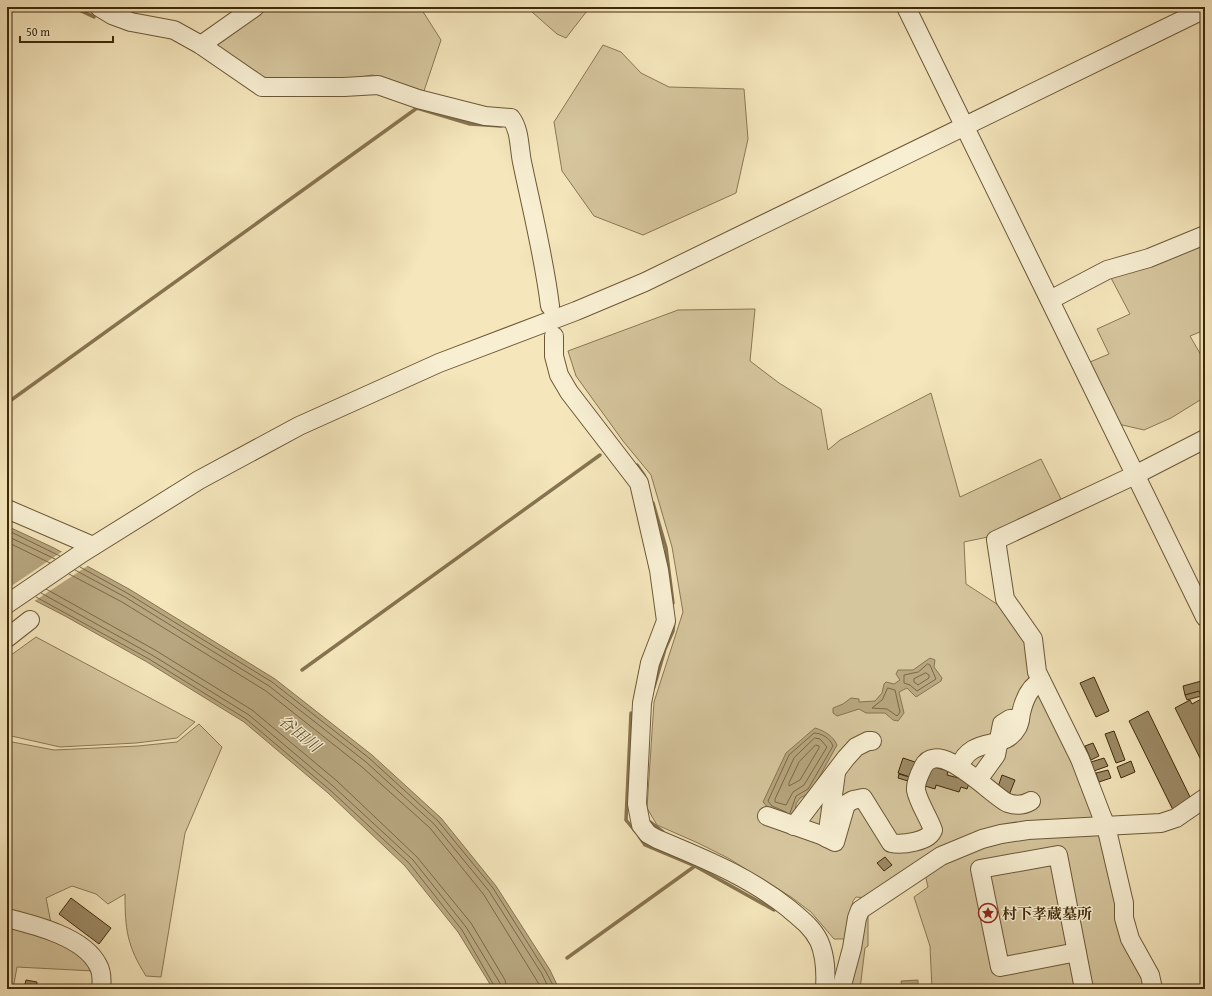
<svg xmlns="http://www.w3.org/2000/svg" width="1212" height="996" viewBox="0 0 1212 996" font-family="'Gentium Book Plus','Noto Serif JP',serif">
<rect width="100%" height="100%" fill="#f5e6bc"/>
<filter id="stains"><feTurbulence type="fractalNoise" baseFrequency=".005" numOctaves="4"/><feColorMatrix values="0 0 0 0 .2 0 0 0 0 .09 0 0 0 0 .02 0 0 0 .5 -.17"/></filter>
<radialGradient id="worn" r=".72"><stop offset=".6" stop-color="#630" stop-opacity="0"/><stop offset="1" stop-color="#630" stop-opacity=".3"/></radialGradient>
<g fill="#d6c69e" stroke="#8a7854">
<polygon points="260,7 420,7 441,40 424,91 372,75 328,83 267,80 207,45 265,10"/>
<polygon points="531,7 590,7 566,38 557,34 532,12"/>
<polygon points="603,45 621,52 641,73 669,87 744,89 748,139 736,193 643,235 594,216 562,171 554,122"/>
<polygon points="1205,245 1205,330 1190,336 1205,362 1205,397 1171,418 1144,430 1118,424 1090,362 1109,354 1097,329 1130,314 1111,278"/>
<polygon points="755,309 750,361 779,383 821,409 828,450 840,440 931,393 960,497 1041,459 1061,499 988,537 964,542 966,584 1003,608 1029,644 1099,821 1018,826 867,898 856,897 853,901 845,939 834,939 811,912 791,897 728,858 698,843 657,825 647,808 654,702 683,612 672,547 651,475 623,441 576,376 568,351 678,310"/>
<polygon points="36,637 195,722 177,738 136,743 60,747 7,735 7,658"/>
<path d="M199,724l23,23 -37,86 -24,144 -15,-1c-19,-30 -21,-47 -21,-82l-17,10 -12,-10 -24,-8 -26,12 5,25 -44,-13v-169l47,9 84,-4 39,-4z"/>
<path d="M1095,833l8,6 44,150h-215l-2,-43 -16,-49 14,-10 -3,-13c17,-9 35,-20 53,-26 38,-11 78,-12 117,-15z"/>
<polygon points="868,916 868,946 865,948 860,989 847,989 860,927"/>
<path d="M7,926c33,10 66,15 86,45l-76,-4 -4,22h-6z"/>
</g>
<g fill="#b7a67f" stroke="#877450">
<polygon points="7,526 54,548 129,589 275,679 372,755 441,818 496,886 550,970 559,989 493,989 458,932 405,866 328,793 244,722 147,662 65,616 7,586"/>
<polygon points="930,658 935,660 934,667 942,678 941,681 916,697 907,688 899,692 904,713 898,721 893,720 885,713 866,713 859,709 837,716 833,713 833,708 843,704 851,698 859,699 859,702 875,701 882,693 884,684 886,682 894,684 900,680 896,674 898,670 913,670"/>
<path d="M815,728c10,3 18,8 22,17l-26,47 -11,6 -4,6 -1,11 -2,2 -23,-7 -7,-8 23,-49z"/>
<polygon points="918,980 918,989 902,989 901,981"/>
</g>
<polygon fill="#f5e6bc" points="63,551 89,565 33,602 7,589"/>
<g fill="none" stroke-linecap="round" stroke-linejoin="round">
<g stroke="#7a6844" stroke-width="1">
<polyline points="7,530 60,556"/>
<polyline points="7,536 55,559"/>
<polyline points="7,542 50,563"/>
<polyline points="80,567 127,593 272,682 369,758 438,821 493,888 546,972 555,989"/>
<polyline points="75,570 125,597 269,686 366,762 434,824 489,891 542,974 549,989"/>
<polyline points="69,574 122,602 266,691 362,767 430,828 484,895 542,989"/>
<polyline points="46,589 155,650 252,710 337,781 417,857 471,923 505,980 507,989"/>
<polyline points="41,593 152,655 249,715 333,786 413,860 466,927 500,983 501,989"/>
<polyline points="36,597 149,659 246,719 330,790 409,863 462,930 496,989"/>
<polygon points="928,664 930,665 936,679 917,691 910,685 904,683 904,675 918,672"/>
<polygon points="926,673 929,675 929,678 918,685 914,682 914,679"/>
<polygon points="888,688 895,690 900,712 897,716 887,709 872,708 882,700"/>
<polygon points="815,738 820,739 827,747 804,785 793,792 786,805 775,802 775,799 794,758"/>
<polygon points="816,745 819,746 819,748 800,780 789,786 789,783 799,762"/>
<path d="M786,812l-14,-6 -4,-5 21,-46 25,-22c7,0 16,5 19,13l-25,43 -12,7 -6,17"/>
</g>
<g stroke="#877450" stroke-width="3.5">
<polyline points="73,7 94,17"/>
<polyline points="7,403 417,108 470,124 501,126"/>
<polyline points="637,465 644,475 646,480"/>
<polyline points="653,503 666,548 673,603"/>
<polyline points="302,670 600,455"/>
<polyline points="654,687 665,649 673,631 674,621"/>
<polyline points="631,713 626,820 635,831"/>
<polyline points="650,822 663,832"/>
<polyline points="639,836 645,845 695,866 774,910"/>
<polyline points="567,958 695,866"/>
</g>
</g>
<g fill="#9d8b66" stroke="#3e2909">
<polygon points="1094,677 1109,711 1096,717 1080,683"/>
<polygon points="1205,680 1205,691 1185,695 1183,686"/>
<polygon points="1199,691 1201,696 1187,700 1185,695"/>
<polygon points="1205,697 1205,768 1175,708 1190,700 1192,704"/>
<polygon points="1148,711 1192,801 1173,810 1129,721"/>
<polygon points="1114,731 1125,760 1116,763 1105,734"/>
<polygon points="1093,743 1099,756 1091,760 1085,746"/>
<polygon points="903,758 915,762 910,777 898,773"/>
<polygon points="1104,758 1108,766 1094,771 1091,762"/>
<polygon points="1131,761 1135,772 1121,778 1117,767"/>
<polygon points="931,766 948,771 947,775 970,781 967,789 961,787 959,792 936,785 935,789 925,786"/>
<polygon points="1108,770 1111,778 1099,782 1096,773"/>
<polygon points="899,774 909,777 908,781 898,778"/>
<polygon points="1002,775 1015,780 1009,795 997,790"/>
<polygon points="885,857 892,865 884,871 877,863"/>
<polygon points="71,898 111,928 99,944 59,914"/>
<polygon points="26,980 37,982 36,989 24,988"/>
<rect x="48" y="985" width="5" height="4"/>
</g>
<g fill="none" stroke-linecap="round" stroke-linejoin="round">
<defs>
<g id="minor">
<path d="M99,7l13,8 19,7 43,8 27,15 61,42h82l34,-2 40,14 67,17 26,2c9,12 8,29 11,44 10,48 22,95 28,144"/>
<polyline points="906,7 1205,617"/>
<polyline points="201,45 255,7"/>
<polyline points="1050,300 1107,270 1149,258 1205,235"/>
<path d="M554,336v20l5,19 10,17 70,91 20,87 7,51 -16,42 -8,40 -5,101 4,21 7,9 9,5c47,20 91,37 131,69 12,10 24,19 31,33 7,16 7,32 6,48"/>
<polyline points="7,509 93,546"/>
<polyline points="7,604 82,553 199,480 299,426 439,363 576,311 645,282 1205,9"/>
<polyline points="7,638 30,620"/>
<path d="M959,767c13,-33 45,-15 58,-39 3,-4 3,-10 4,-15 3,-13 8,-26 20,-32"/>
<polyline points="978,780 996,755 1002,724 1010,719 1020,719"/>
<path d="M767,816l54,19 14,7 11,-38 7,-4 10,-2 28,45c11,2 38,-1 42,-13 -4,-12 -15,-28 -17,-40 -1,-7 4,-17 7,-23 15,-31 71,31 85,36 8,3 16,2 23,-2"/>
<polyline points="794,826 846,758 856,747 868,741 872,741"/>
<polyline points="827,838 836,773"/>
<path d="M7,918c28,7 77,19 91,47 4,7 4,16 3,24"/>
<polyline points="1077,952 1000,967 980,869 1058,855 1084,989"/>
<polyline points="841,989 852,948 857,918 860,910 941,856 982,839 1001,834 1028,830 1161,823 1176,818 1205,798"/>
<polyline points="1153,989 1150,975 1130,939 1124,918 1124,903 1106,826 1101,814 1080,759 1037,672 1033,639 1005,599 996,540 1135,475 1205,439"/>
</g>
</defs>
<use href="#minor" stroke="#6c5836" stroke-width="20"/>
<use href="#minor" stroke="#f8efd3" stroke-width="18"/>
</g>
<defs>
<symbol id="sight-ring" viewBox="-11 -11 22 22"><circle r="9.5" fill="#f8efd3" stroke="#8f2418" stroke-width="1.5"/><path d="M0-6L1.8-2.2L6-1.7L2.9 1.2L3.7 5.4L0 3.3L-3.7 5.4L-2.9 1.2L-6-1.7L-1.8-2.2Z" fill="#8f2418"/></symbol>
</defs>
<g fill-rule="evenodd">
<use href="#sight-ring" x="977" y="902" width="22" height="22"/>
</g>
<g text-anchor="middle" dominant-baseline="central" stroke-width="3" stroke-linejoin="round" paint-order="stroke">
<g font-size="15" font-weight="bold" fill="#3e2909" stroke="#f8efd3" text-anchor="start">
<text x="1002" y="913">村下孝蔵墓所</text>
</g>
<g font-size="16" font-style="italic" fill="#624e2c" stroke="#f8efd3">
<text transform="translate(300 733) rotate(39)">谷田川</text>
</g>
</g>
<rect width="1212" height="996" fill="none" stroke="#f5e6bc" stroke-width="24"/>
<rect x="8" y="8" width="1196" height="980" fill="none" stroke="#3e2909" stroke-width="2"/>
<rect x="12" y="12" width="1188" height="972" fill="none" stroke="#3e2909"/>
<path d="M20 36v6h93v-6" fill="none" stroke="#3e2909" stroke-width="2"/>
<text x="26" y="36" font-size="12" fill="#3e2909" stroke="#f8efd3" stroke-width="3" paint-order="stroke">50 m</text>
<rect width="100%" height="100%" filter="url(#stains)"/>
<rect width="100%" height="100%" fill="url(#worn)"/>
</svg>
